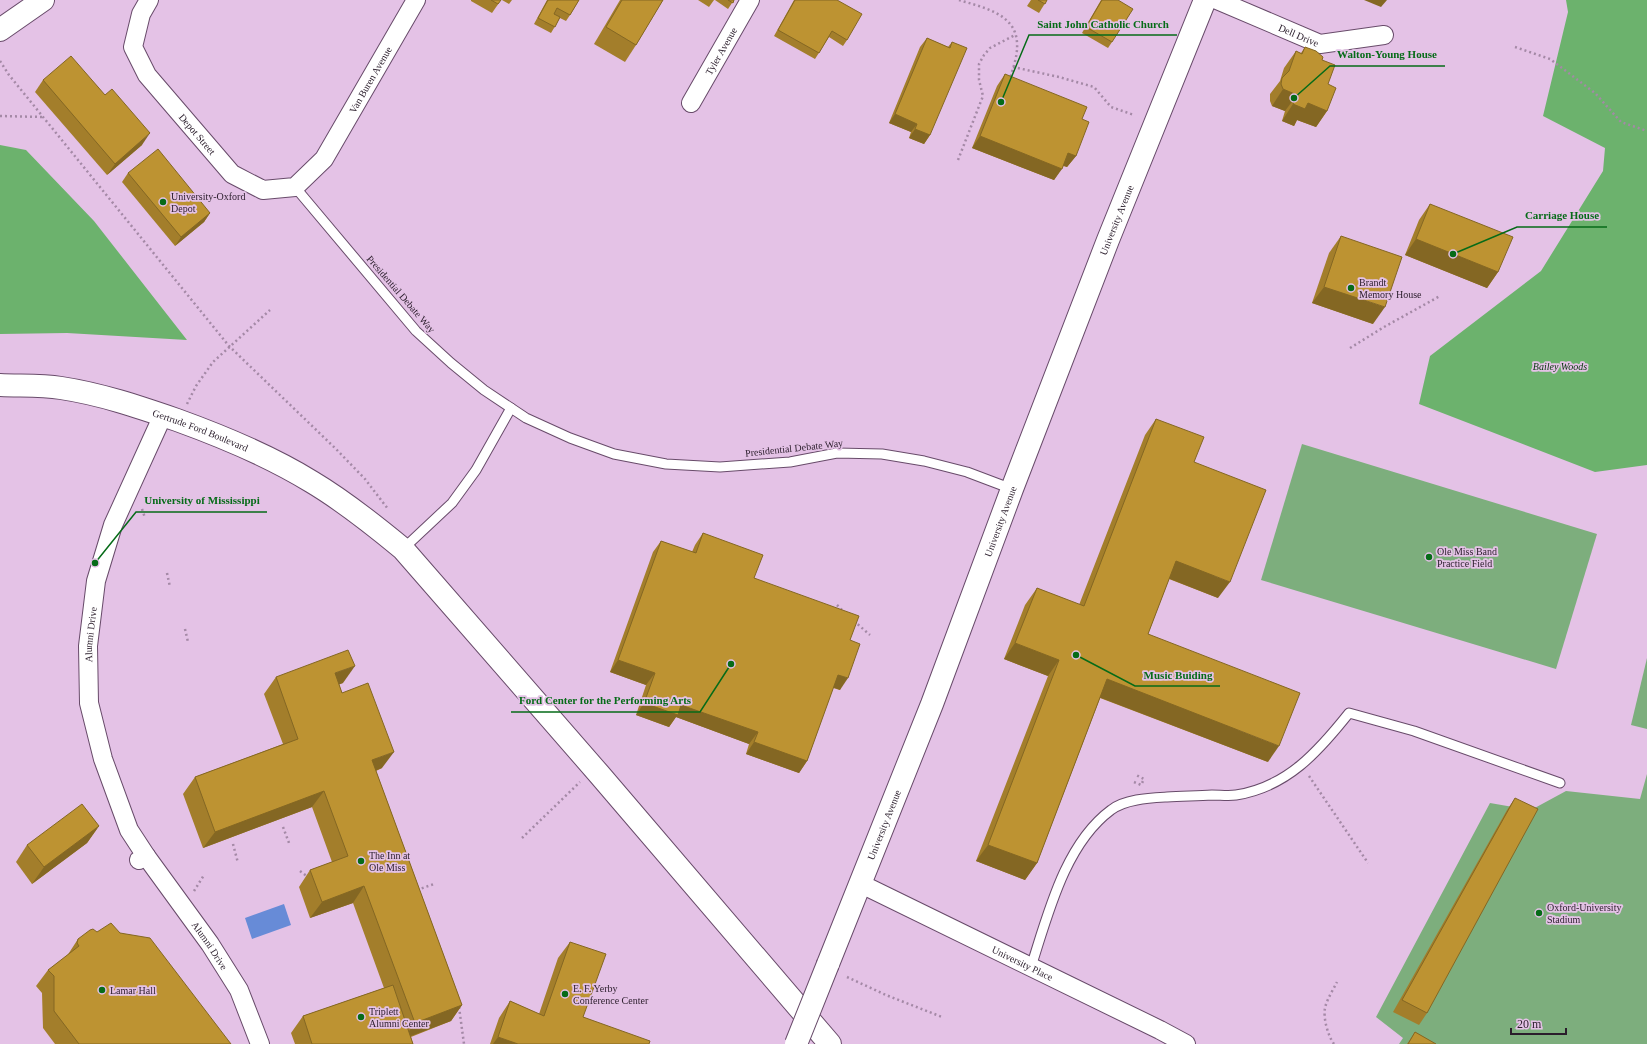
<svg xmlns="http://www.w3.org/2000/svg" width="1647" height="1044" viewBox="0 0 1647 1044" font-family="Georgia,serif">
<rect width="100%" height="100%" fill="#e4c2e6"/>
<g fill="#7dae7d">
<polygon points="1302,444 1597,534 1556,669 1261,580"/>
<polygon points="1647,658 1647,729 1631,725"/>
<polygon points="1647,774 1647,1044 1399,1044 1403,1038 1376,1017 1490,803 1531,810 1566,791 1640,799"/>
</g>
<g fill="#6cb26d">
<polygon points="1566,0 1647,0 1647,465 1595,472 1419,404 1430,356 1541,271 1603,171 1605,148 1543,116 1568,12"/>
<polygon points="0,145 26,150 94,221 187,340 67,333 0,334"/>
</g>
<polygon fill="#678bd7" points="284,904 291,925 252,939 245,918"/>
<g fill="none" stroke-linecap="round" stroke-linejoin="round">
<defs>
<g id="service">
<polyline points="295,187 416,331 451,363 484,390 526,418 570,438 614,454 666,464 720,467 790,462 837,453 882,454 924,461 967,472 1012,489"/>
<polyline points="403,549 452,503 476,470 511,408"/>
<path d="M1031,967c17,-53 34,-123 80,-157 14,-11 39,-12 56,-13 15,-1 30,-1 45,-2 8,0 17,1 24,0 51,-8 82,-43 113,-82l65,18 146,52"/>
</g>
<g id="minor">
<path id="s1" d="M149,0l-8,14 -8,33 14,28 85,99 31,16 32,-3 29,-28 92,-159"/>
<path id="s2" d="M1217,0l103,44 64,-9"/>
<path id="s3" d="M691,103l59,-103"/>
<path id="s4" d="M146,856l64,88 29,46 21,54"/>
<path id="s5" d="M139,860l7,-4 -17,-26 -26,-71 -14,-56 -1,-57 8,-65 17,-56 50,-110"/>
<path id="s6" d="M859,883l301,147 26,14"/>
</g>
<g id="tertiary">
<path id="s7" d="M0,385c20,1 41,0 61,3 40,6 78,19 116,32 47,17 93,36 135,62 32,19 62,43 91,67l196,225 231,270"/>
<path id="s8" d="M828,964l104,-260 80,-215 96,-249 97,-240"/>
</g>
<polyline id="secondary" points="0,30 43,0"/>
</defs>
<use href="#service" stroke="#684b6a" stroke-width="11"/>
<use href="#minor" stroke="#684b6a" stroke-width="20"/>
<use href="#tertiary" stroke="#684b6a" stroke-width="24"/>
<use href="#secondary" stroke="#684b6a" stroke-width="24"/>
<g stroke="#a489a6" stroke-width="2.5" stroke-dasharray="2 3" stroke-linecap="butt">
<path d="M959,0c22,7 57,13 58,43 1,12 -4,25 -7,36"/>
<polyline points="1515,47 1550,59 1595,93 1621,122 1647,131"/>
<polyline points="0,61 9,75 229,346 336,449 365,479 388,509"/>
<polyline points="1013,67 1059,77 1094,87 1111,107 1134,115"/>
<polyline points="0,116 43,117"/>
<polyline points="958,160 983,96 979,80 979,64 984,55 990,48 1015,35"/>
<polyline points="1350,348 1384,327 1440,296"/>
<polyline points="187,404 196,386 213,362 270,310"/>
<polyline points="142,509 145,518"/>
<polyline points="167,573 170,587"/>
<polyline points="837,605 843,611"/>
<polyline points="854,621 870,635"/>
<polyline points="185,629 188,642"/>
<polyline points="1309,776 1368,863"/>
<polyline points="1134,782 1141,785 1144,779 1136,775"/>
<polyline points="283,827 289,843"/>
<polyline points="522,838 580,782"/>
<polyline points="233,844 238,863"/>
<polyline points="300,871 308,877"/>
<polyline points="417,890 434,884"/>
<polyline points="194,891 204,875"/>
<polyline points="847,977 886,995 942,1017"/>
<polyline points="459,1007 464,1044"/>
<path d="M1334,1044c-6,-8 -11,-26 -9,-36 2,-9 8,-18 12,-26"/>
</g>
<use href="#service" stroke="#fff" stroke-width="9"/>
<use href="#minor" stroke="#fff" stroke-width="18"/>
<use href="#tertiary" stroke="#fff" stroke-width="22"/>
<use href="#secondary" stroke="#fff" stroke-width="22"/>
<defs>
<polyline id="tertiary-bridge" points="796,1044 828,964"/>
</defs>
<use href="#tertiary-bridge" stroke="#684b6a" stroke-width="24" stroke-linecap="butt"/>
<use href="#tertiary-bridge" stroke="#fff" stroke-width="22"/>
</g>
<g fill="#a37e2b">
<polygon points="471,0 501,0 492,13 471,1"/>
<polygon points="502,0 512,0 509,4"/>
<polygon points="547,0 579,0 570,15 566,21 560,18 551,33 534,24"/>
<polygon points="620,0 663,0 636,45 625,62 594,44"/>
<polygon points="698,0 714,0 709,7"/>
<polygon points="715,0 734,0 728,9"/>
<polygon points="794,0 837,0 847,40 843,46 829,37 815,59 774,36"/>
<polygon points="1031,0 1047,0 1039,13 1027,6"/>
<polygon points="1101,0 1118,0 1112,42 1108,48 1082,33"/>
<polygon points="927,38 948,47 952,42 930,135 924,144 909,138 911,132 889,123 920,47"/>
<polygon points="1305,47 1322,60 1328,84 1327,111 1316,127 1297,120 1294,126 1282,121 1285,111 1272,106 1270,101 1270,94 1280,81 1284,68 1296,51 1301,53"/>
<polygon points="1005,74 1082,119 1076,156 1067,167 1063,166 1054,180 972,148 997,86"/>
<polygon points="43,80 142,145 107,175 35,92"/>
<polygon points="128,173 210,213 204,222 175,246 122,182"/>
<polygon points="1430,204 1498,272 1487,288 1405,255 1419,220"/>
<polygon points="1341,236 1373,324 1312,303 1329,253"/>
<polygon points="1156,419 1194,462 1218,598 1169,579 1148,634 1268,762 1100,698 1037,863 1025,880 976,861 1048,676 1004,659 1025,605 1037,588 1079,605 1145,435"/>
<polygon points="703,533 754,578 850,640 840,690 833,688 807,761 799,773 746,754 749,744 676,717 669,727 636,715 646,685 610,672 653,552 661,541 692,552 695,545"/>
<polygon points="276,677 343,683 339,684 342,693 382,768 376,771 462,1005 451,1021 411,1037 413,1044 295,1044 291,1033 303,1016 384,988 353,903 310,918 299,887 310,870 332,862 312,807 203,848 183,794 195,777 283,744 264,694"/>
<polygon points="1515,798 1427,1013 1419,1025 1393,1012 1507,810"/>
<polygon points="99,826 87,843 32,884 16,862 27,845"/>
<polygon points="97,932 120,933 231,1044 55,1044 43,1028 42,993 36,986 48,970 67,956 78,939"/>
<polygon points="570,942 583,1017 649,1044 490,1044 499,1018 510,1001 539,1014 558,958"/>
<polygon points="1415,1032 1436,1044 1407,1044"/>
</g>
<g fill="#846723">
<polygon points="1364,0 1387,0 1381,7"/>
<polygon points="1283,89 1297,95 1285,111 1272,106"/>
<polygon points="1308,103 1327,111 1316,127 1297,120 1294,126 1282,121 1293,104"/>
<polygon points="895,114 917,124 911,132 889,123"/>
<polygon points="915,129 930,135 924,144 909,138"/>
<polygon points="150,133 142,145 107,175 115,164"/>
<polygon points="980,136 1062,169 1054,180 972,148"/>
<polygon points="1068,153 1076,156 1067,167 1060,164"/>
<polygon points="210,213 204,222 175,246 181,237"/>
<polygon points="1416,239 1498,272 1487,288 1405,255"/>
<polygon points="1324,287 1385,307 1373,324 1312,303"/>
<polygon points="1176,561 1230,582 1218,598 1165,577"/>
<polygon points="1015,643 1059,660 1048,676 1004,659"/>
<polygon points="618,660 655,673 646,685 610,672"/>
<polygon points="355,666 343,683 324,690 335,673"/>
<polygon points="838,675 848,678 840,690 830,686"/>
<polygon points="1107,679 1279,746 1268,762 1096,696"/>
<polygon points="644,703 681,705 758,732 749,744 676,717 669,727 636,715"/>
<polygon points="754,742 807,761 799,773 746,754"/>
<polygon points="394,752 382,768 360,777 372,760"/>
<polygon points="324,791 312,807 203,848 215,832"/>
<polygon points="99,826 87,843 32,884 44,867"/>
<polygon points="988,845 1037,863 1025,880 976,861"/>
<polygon points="364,886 353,903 310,918 322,902"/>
<polygon points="462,1005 451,1021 403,1039 415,1023"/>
<polygon points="498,1037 518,1044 493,1044"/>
</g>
<g fill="#bd9332" stroke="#846723">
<polygon points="491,0 501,0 498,4"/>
<polygon points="548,0 579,0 570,15 557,8 554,14 560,17 555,27 538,18"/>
<polygon points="622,0 663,0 636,45 606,27"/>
<polygon points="728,0 734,0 733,3"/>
<polygon points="795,0 837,0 862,14 847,40 832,31 819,53 778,30"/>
<polygon points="1038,0 1047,0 1045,4"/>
<polygon points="1102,0 1118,0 1133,9 1112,42 1086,27"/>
<polygon points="927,38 950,48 952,42 967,48 930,135 915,129 917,124 895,114"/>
<polygon points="1305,47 1316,51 1323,57 1322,60 1335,65 1328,84 1336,88 1327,111 1308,103 1305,109 1293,104 1297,95 1283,89 1281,84 1282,78 1289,71 1296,51 1302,54"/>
<polygon points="71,56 105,95 112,89 150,133 115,164 43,80"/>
<polygon points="1005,74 1087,107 1082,119 1089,122 1076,156 1068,153 1062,169 980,136"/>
<polygon points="158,149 210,213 181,237 128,173"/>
<polygon points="1430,204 1513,237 1498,272 1416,239"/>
<polygon points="1341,236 1402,257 1385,307 1324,287"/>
<polygon points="1156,419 1204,437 1194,462 1266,490 1230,582 1176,561 1148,634 1300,693 1279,746 1107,679 1037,863 988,845 1059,660 1015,643 1037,588 1084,606"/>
<polygon points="703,533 763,555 754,578 859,616 850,640 860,644 848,678 838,675 807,761 754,742 758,732 681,705 678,715 644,703 655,673 618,660 661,541 696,553"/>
<polygon points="348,650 355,666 335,673 342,693 368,683 394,752 372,760 462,1005 415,1023 364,886 322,902 310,870 348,856 324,791 215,832 195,777 298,739 276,677"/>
<polygon points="1515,798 1538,809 1427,1013 1402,1000"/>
<polygon points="82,804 99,826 44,867 27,845"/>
<polygon points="111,923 120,933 150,938 231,1044 79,1044 54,1011 54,976 48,970 79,946 77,943 78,939 90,930 93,929 97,932"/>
<polygon points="570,942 606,954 583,1017 650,1041 649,1044 518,1044 498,1037 510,1001 544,1016"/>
<polygon points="393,985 413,1044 312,1044 303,1016"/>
<polygon points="1415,1032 1436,1044 1408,1044"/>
</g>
<g fill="#066b18" stroke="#e4c2e6" stroke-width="1.5">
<circle cx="163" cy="202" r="4"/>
<circle cx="1351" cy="288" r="4"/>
<circle cx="1429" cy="557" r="4"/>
<circle cx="361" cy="861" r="4"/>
<circle cx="1539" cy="913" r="4"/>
<circle cx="102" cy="990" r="4"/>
<circle cx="565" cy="994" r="4"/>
<circle cx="361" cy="1017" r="4"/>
</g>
<g text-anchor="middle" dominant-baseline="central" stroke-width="3.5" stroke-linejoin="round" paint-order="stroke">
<g font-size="10" fill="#2a1d2b" stroke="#e4c2e6">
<text stroke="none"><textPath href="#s2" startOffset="89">Dell Drive</textPath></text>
<text stroke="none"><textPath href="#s3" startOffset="60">Tyler Avenue</textPath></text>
<text stroke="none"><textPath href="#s1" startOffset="411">Van Buren Avenue</textPath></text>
<text stroke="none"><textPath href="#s1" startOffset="159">Depot Street</textPath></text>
<text stroke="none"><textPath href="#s8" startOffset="798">University Avenue</textPath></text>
<text transform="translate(401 294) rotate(49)">Presidential Debate Way</text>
<text stroke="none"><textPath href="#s7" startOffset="207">Gertrude Ford Boulevard</textPath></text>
<text transform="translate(794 448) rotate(-6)">Presidential Debate Way</text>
<text stroke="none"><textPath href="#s8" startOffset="475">University Avenue</textPath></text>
<text stroke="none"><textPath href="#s5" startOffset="241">Alumni Drive</textPath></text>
<text stroke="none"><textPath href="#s8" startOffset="150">University Avenue</textPath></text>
<text stroke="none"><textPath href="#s4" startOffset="110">Alumni Drive</textPath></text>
<text stroke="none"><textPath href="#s6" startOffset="182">University Place</textPath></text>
</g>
<g font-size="10" fill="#2a1d2b" stroke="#e4c2e6" text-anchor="start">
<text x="171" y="196">University-Oxford<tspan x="171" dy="12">Depot</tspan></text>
<text x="1359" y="282">Brandt<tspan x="1359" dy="12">Memory House</tspan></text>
<text x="1437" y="551">Ole Miss Band<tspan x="1437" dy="12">Practice Field</tspan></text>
<text x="369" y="855">The Inn at<tspan x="369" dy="12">Ole Miss</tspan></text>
<text x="1547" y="907">Oxford-University<tspan x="1547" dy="12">Stadium</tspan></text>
<text x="573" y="988">E. F. Yerby<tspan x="573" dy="12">Conference Center</tspan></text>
<text x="110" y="990">Lamar Hall</text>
<text x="369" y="1011">Triplett<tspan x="369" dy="12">Alumni Center</tspan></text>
</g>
<g font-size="10" font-style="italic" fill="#023709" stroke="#e4c2e6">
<text x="1560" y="366">Bailey Woods</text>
</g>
</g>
<path fill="none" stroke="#066b18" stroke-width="1.5" d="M1001 102L1029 35H1177M1294 98L1330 66H1445M1453 254L1517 227H1607M95 563L136 512H267M1076 655L1135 686H1220M731 664L700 712H511"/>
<g fill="#066b18" stroke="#e4c2e6" stroke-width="1.5">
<circle cx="1001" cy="102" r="4"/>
<circle cx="1294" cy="98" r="4"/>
<circle cx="1453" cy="254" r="4"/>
<circle cx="95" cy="563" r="4"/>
<circle cx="1076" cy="655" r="4"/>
<circle cx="731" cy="664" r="4"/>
</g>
<g font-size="11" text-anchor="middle" font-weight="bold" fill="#066b18" stroke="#e4c2e6" stroke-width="3.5" stroke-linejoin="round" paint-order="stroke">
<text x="1103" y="28">Saint John Catholic Church</text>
<text x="1387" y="58">Walton-Young House</text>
<text x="1562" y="219">Carriage House</text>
<text x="202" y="504">University of Mississippi</text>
<text x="1178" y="679">Music Buiding</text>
<text x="605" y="704">Ford Center for the Performing Arts</text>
</g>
<path d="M1511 1028v6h55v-6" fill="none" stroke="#2a1d2b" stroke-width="2"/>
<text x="1517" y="1028" font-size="12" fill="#2a1d2b" stroke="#e4c2e6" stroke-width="3" paint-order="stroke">20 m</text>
</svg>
